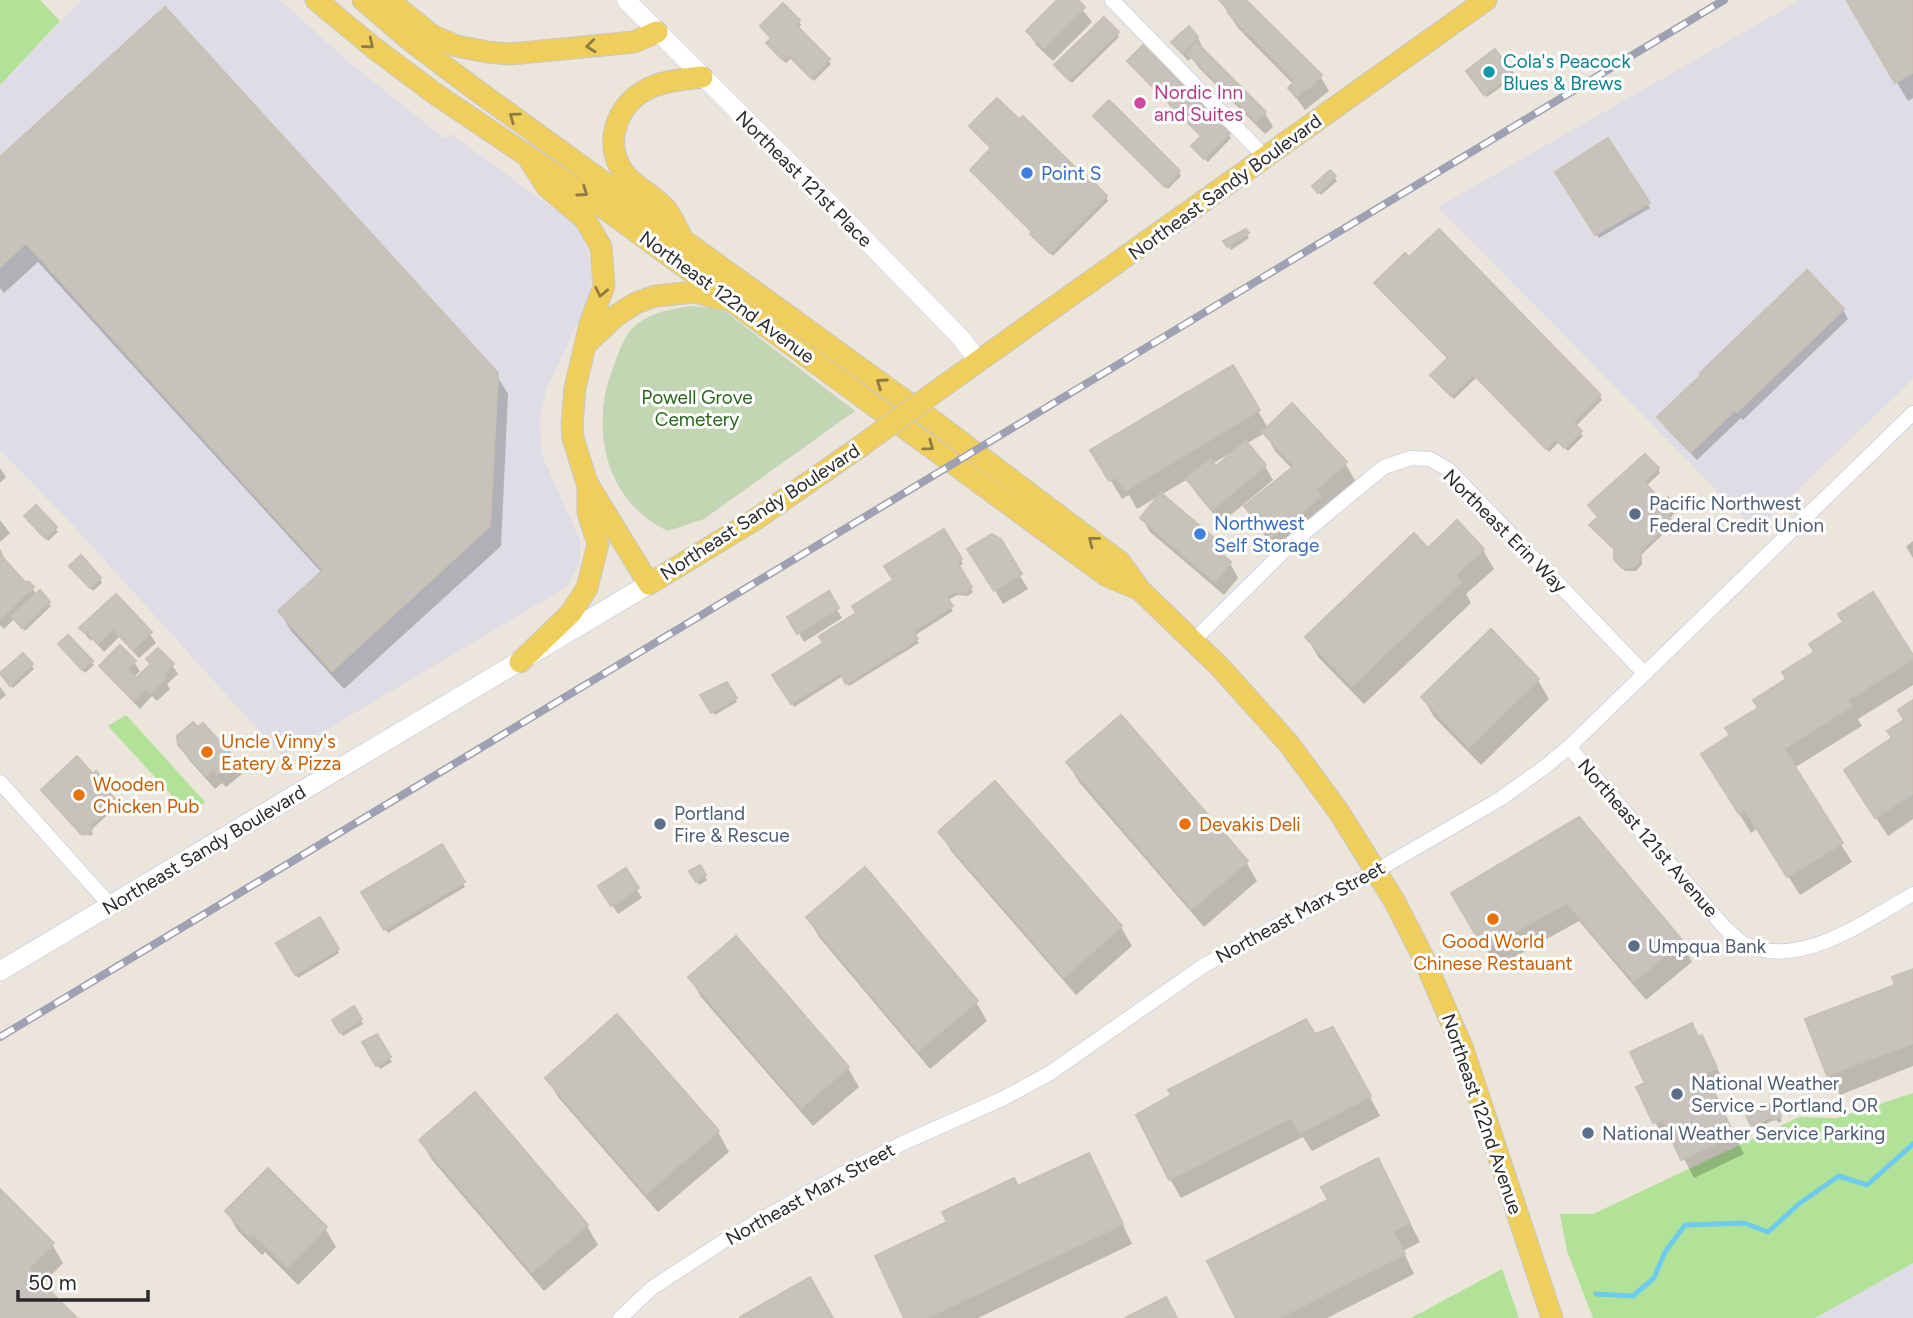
<svg xmlns="http://www.w3.org/2000/svg" width="1913" height="1318" viewBox="0 0 1913 1318" font-family="Figtree,sans-serif">
<rect width="100%" height="100%" fill="#ece5db"/>
<g fill="#dedce4">
<polygon points="81,0 280,0 350,63 445,139 451,134 555,210 557,208 576,227 587,248 592,275 588,301 546,390 540,419 541,449 545,462 580,540 580,562 568,586 282,756 69,521 0,450 0,85"/>
<polygon points="1800,0 1913,0 1913,379 1756,530 1438,207"/>
<polygon points="1913,1263 1913,1318 1815,1318 1855,1295"/>
</g>
<g fill="#b1e298">
<polygon points="0,0 40,0 60,21 0,85"/>
<polygon points="126,715 205,802 188,813 108,726"/>
<polygon points="1913,1093 1913,1263 1815,1318 1593,1318 1567,1251 1560,1214 1593,1214 1799,1117 1837,1118"/>
<polygon points="1502,1269 1519,1318 1411,1318"/>
</g>
<path fill="#c3d6b3" d="M693,306l29,3 133,102 -151,108 -36,12c-64,-30 -79,-105 -54,-166 6,-15 10,-31 23,-41 16,-12 37,-16 56,-18z"/>
<g fill="#0003" fill-rule="evenodd">
<polygon points="1059,0 1075,0 1092,22 1053,61 1036,45 1028,31"/>
<polygon points="1220,0 1244,0 1320,76 1329,91 1305,110 1290,89 1294,85 1238,28"/>
<polygon points="1852,0 1913,0 1913,98 1908,101 1849,2"/>
<polygon points="783,5 799,21 801,25 798,29 831,64 814,81 791,58 786,63 770,47"/>
<polygon points="1117,33 1119,37 1072,83 1059,69"/>
<polygon points="1197,36 1202,46 1200,48 1265,113 1273,127 1265,134 1198,67 1192,57 1188,61 1173,43"/>
<polygon points="1143,48 1231,138 1208,162 1196,150 1203,137 1129,61"/>
<polygon points="1495,51 1513,78 1487,97 1471,75"/>
<polygon points="1098,120 1179,172 1181,176 1168,189"/>
<polygon points="1607,141 1650,208 1599,238 1558,172"/>
<polygon points="993,149 1106,197 1108,201 1053,256 1032,234 1033,233"/>
<polygon points="0,160 496,374 508,394 501,546 344,689 291,631 280,612 322,573 38,262 4,293 0,288"/>
<polygon points="1334,177 1337,181 1321,195 1317,190"/>
<polygon points="1245,231 1249,238 1231,250 1226,242"/>
<polygon points="1439,231 1600,397 1602,400 1575,427 1583,436 1568,451 1559,442 1549,452 1477,377 1454,399 1435,379 1449,359 1379,287"/>
<polygon points="1806,273 1843,310 1848,319 1743,420 1741,418 1697,460 1665,427 1659,418"/>
<path d="M1232,367l36,61 77,35 11,19 -74,74 -25,-30 -11,-19 46,-38 -17,-18 -10,-18 -19,11 19,22 8,14 -52,43 -24,-29 -9,-15 -51,30 -8,-14 -7,4 -29,-48zM1229,454l1,2 -14,12 -4,-4z"/>
<polygon points="0,468 6,477 0,483"/>
<polygon points="1658,469 1660,473 1646,486 1662,503 1674,507 1677,511 1669,519 1673,525 1642,554 1642,564 1636,571 1625,571 1618,563 1616,551 1594,529"/>
<polygon points="36,507 58,532 48,541 29,520"/>
<polygon points="1142,518 1217,542 1225,556 1223,558 1230,563 1238,578 1224,595 1150,532"/>
<polygon points="0,520 10,533 0,542"/>
<polygon points="1457,522 1483,550 1494,569 1466,594 1471,603 1364,704 1318,657 1307,637 1428,550"/>
<polygon points="944,531 963,564 958,567 973,592 968,596 957,595 947,601 953,611 914,636 919,643 849,686 843,676 794,707 775,676 826,644 895,581"/>
<polygon points="999,541 1028,589 1003,604 970,549"/>
<polygon points="1913,541 1913,558 1906,547"/>
<polygon points="0,552 24,584 29,584 37,595 51,606 25,631 14,619 4,629 0,625"/>
<polygon points="74,570 100,579 102,583 93,591"/>
<polygon points="828,594 842,618 804,642 790,618"/>
<polygon points="115,596 150,634 156,643 139,658 119,637 104,652 92,639 91,641 87,637 82,628"/>
<polygon points="63,648 91,662 94,665 85,673"/>
<polygon points="23,655 34,669 13,688 4,678"/>
<polygon points="1913,659 1913,685 1858,719 1862,726 1794,768 1852,862 1800,895 1758,828 1751,833 1714,773 1732,736 1789,680"/>
<polygon points="148,660 172,665 178,674 167,684 170,689 157,701 152,696 140,709 107,675 101,666 134,662 140,671 133,678 136,681 152,665"/>
<polygon points="1538,680 1549,699 1481,765 1434,717 1423,698"/>
<polygon points="726,684 737,702 715,715 702,696"/>
<polygon points="0,687 6,695 0,700"/>
<polygon points="1913,702 1913,819 1888,836 1857,789 1906,721"/>
<polygon points="203,725 233,759 242,774 226,787 222,783 215,789 189,760 180,745"/>
<polygon points="1068,763 1246,862 1257,881 1204,927 1079,782"/>
<polygon points="93,776 100,778 103,782 99,785 117,806 91,830 93,834 90,836 87,833 84,836 45,794"/>
<polygon points="995,784 1121,927 1132,946 1076,995 951,851 940,832"/>
<polygon points="1579,819 1681,942 1692,962 1646,1000 1579,921 1497,967 1453,893"/>
<polygon points="441,846 465,887 388,933 363,893"/>
<polygon points="699,867 707,880 699,885 691,872"/>
<polygon points="625,870 642,898 618,914 606,896"/>
<polygon points="808,918 976,1002 987,1021 930,1069 819,937"/>
<polygon points="319,919 339,953 298,978 278,944"/>
<polygon points="1913,971 1913,1066 1840,1095 1829,1076 1808,1020 1897,986"/>
<polygon points="690,978 848,1068 859,1087 813,1126 701,997"/>
<polygon points="354,1009 363,1024 343,1036 334,1020"/>
<polygon points="617,1017 718,1132 729,1152 658,1212 558,1097 547,1078"/>
<polygon points="376,1036 392,1062 380,1069 364,1043"/>
<polygon points="1315,1036 1344,1048 1380,1116 1312,1151 1303,1137 1181,1198 1170,1179"/>
<polygon points="1701,1038 1727,1087 1715,1093 1744,1154 1694,1178 1673,1138 1666,1141 1655,1122 1647,1084"/>
<polygon points="1785,1102 1791,1115 1789,1116 1782,1103"/>
<polygon points="1774,1105 1782,1121 1778,1123 1776,1119 1755,1129 1749,1117"/>
<polygon points="421,1141 587,1226 598,1245 544,1291 432,1160"/>
<polygon points="1099,1174 1132,1244 978,1318 906,1318 1018,1188"/>
<polygon points="1388,1180 1420,1242 1403,1251 1414,1274 1327,1318 1238,1318 1330,1200"/>
<polygon points="0,1192 52,1244 63,1263 42,1285 75,1318 0,1318"/>
<polygon points="227,1212 325,1228 336,1247 298,1285 265,1252 262,1255 238,1231"/>
</g>
<g fill="none" stroke-linecap="round" stroke-linejoin="round">
<polyline stroke="#6ecbee" stroke-width="5" points="1596,1294 1633,1296 1654,1278 1665,1252 1685,1225 1744,1223 1768,1232 1800,1203 1839,1176 1867,1185 1913,1144"/>
</g>
<g fill="#c7c2bb" stroke="#c7c1b5" stroke-width="2">
<polygon points="1057,0 1078,0 1085,7 1044,48 1026,31"/>
<polygon points="1219,0 1246,0 1322,75 1307,90 1305,88 1296,97 1288,88 1294,82 1293,79 1228,13 1230,11"/>
<polygon points="1849,0 1913,0 1913,72 1895,83 1847,1"/>
<polygon points="783,3 800,20 796,25 830,59 811,78 788,55 783,60 766,43 771,38 760,26"/>
<polygon points="165,7 498,373 490,526 332,671 278,611 323,570 26,243 0,267 0,157"/>
<polygon points="1104,17 1119,32 1069,80 1054,65"/>
<polygon points="1189,26 1198,37 1182,53 1171,42"/>
<polygon points="1197,43 1266,112 1256,121 1187,53"/>
<polygon points="1143,45 1230,133 1204,159 1191,146 1201,136 1127,61"/>
<polygon points="1495,49 1513,73 1484,95 1466,71"/>
<polygon points="997,98 1019,119 1023,116 1086,178 1088,176 1107,196 1050,253 1030,234 1032,232 970,170 991,148 969,126"/>
<polygon points="1109,100 1180,171 1165,187 1093,116"/>
<polygon points="1608,138 1650,203 1595,235 1555,172"/>
<polygon points="1330,170 1336,176 1318,193 1312,186"/>
<polygon points="1246,229 1249,233 1227,247 1223,241"/>
<polygon points="1439,229 1601,395 1573,422 1582,431 1564,448 1556,439 1546,449 1474,375 1451,396 1430,375 1448,358 1374,283 1405,253 1409,257"/>
<polygon points="1807,270 1844,309 1737,412 1735,410 1691,452 1657,417 1701,375 1700,373"/>
<polygon points="1233,365 1260,410 1125,491 1116,477 1109,481 1090,450"/>
<polygon points="1292,403 1347,462 1316,490 1321,496 1270,538 1244,506 1294,466 1262,432"/>
<polygon points="1246,441 1266,465 1212,510 1186,479 1210,459 1216,466"/>
<polygon points="1645,454 1659,468 1644,482 1662,501 1668,497 1676,506 1667,515 1672,520 1641,550 1641,560 1634,567 1622,568 1614,559 1614,549 1589,525 1598,517 1588,505"/>
<polygon points="1161,493 1218,541 1213,547 1231,562 1215,582 1140,518"/>
<polygon points="36,505 57,527 45,538 24,516"/>
<polygon points="1457,520 1484,549 1455,576 1461,582 1352,686 1305,637 1414,533 1428,548"/>
<polygon points="944,529 962,559 957,562 972,587 965,593 954,592 946,596 953,606 913,631 918,639 846,684 840,673 791,704 772,675 823,643 819,636 856,613 852,606 893,580 884,566"/>
<polygon points="992,534 1001,539 1022,574 994,591 967,549"/>
<polygon points="0,550 3,558 25,582 29,582 34,587 0,619"/>
<polygon points="81,555 101,578 90,588 69,566"/>
<polygon points="40,590 50,602 22,628 11,616"/>
<polygon points="829,591 839,608 797,634 787,617"/>
<polygon points="1873,592 1913,655 1913,659 1848,700 1852,706 1784,749 1843,843 1787,877 1745,810 1739,814 1701,754 1730,735 1725,728 1758,708 1753,700 1786,679 1782,672 1814,652 1809,644 1843,622 1838,614"/>
<polygon points="116,594 152,632 133,650 113,629 98,644 86,631 85,633 79,628"/>
<polygon points="1491,629 1539,679 1469,747 1421,697"/>
<polygon points="68,635 93,661 82,670 58,644"/>
<polygon points="120,645 136,661 127,669 136,678 151,664 146,659 158,648 174,664 163,675 166,679 151,693 146,688 134,701 99,666"/>
<polygon points="23,653 33,664 10,686 0,673"/>
<polygon points="727,682 737,698 711,713 700,695"/>
<polygon points="1913,700 1913,793 1875,818 1844,770 1892,738 1887,731 1904,720 1898,710"/>
<polygon points="1121,715 1248,861 1192,909 1066,762"/>
<polygon points="193,722 198,727 203,723 235,758 217,774 213,770 206,776 178,745 177,736"/>
<polygon points="77,756 93,774 96,771 102,777 98,781 117,801 90,826 92,829 87,834 84,831 81,834 41,790"/>
<polygon points="995,781 1122,926 1064,977 938,832"/>
<polygon points="1579,817 1683,941 1634,981 1567,903 1484,949 1451,893"/>
<polygon points="442,844 465,882 384,930 361,892"/>
<polygon points="700,865 706,875 696,882 689,871"/>
<polygon points="865,867 978,1001 918,1051 806,917"/>
<polygon points="626,868 639,888 611,906 598,886"/>
<polygon points="320,917 339,949 295,975 276,943"/>
<polygon points="736,936 849,1067 801,1108 688,977"/>
<polygon points="1913,969 1913,1043 1827,1076 1805,1019 1895,985 1892,977"/>
<polygon points="354,1006 362,1019 340,1033 332,1020"/>
<polygon points="617,1014 719,1131 646,1194 545,1078"/>
<polygon points="1306,1019 1315,1034 1333,1027 1371,1096 1300,1133 1291,1118 1169,1180 1136,1115 1171,1095 1168,1090"/>
<polygon points="1692,1023 1698,1037 1702,1035 1717,1068 1705,1073 1734,1135 1681,1160 1662,1119 1653,1123 1636,1087 1645,1083 1630,1052"/>
<polygon points="377,1034 391,1057 376,1066 362,1042"/>
<polygon points="475,1092 588,1225 532,1272 419,1140"/>
<polygon points="1775,1102 1781,1117 1774,1120 1768,1106"/>
<polygon points="1768,1106 1773,1116 1751,1126 1746,1116"/>
<polygon points="1089,1153 1123,1224 927,1318 904,1318 875,1256 947,1222 942,1212 1014,1178 1018,1186"/>
<polygon points="1378,1158 1410,1223 1393,1231 1405,1254 1279,1318 1236,1318 1207,1261 1328,1200 1321,1187"/>
<polygon points="268,1168 327,1227 287,1267 253,1234 250,1237 225,1211"/>
<polygon points="0,1189 54,1243 28,1269 77,1318 0,1318"/>
<polygon points="810,1277 833,1318 740,1318 740,1317"/>
<polygon points="1166,1297 1177,1318 1125,1318"/>
</g>
<g fill="none" stroke-linecap="round" stroke-linejoin="round">
<defs>
<g id="minor">
<polyline points="1112,0 1266,158"/>
<polyline points="1194,640 1293,542 1384,467 1411,458 1430,459 1449,470 1644,673"/>
<path d="M1569,747l156,181c7,5 14,14 21,17 56,24 121,-25 167,-51"/>
<polyline points="0,782 110,905"/>
<polyline points="620,1318 652,1288 730,1237 840,1175 903,1143 1004,1098 1050,1073 1203,966 1345,889 1500,799 1546,766 1569,747 1913,413"/>
</g>
<polyline id="tertiary" points="626,0 806,179 961,338 979,362"/>
<polyline id="secondary" points="0,971 649,584"/>
<g id="primary">
<polyline points="316,0 374,48 434,93 593,200 1107,576 1138,589"/>
<polyline points="363,0 411,41 472,87 936,423 1120,562 1140,590 1220,667 1289,744 1339,812 1395,902 1423,957 1463,1049 1552,1318"/>
<polyline points="388,0 433,36 457,46 487,52 511,54 634,42 657,32"/>
<polyline points="531,162 547,187 585,219 601,247 604,286 590,324 575,388 572,424 573,438 587,483 649,584 756,519 861,446"/>
<path d="M680,234c-5,-9 -9,-21 -17,-28 -12,-13 -31,-20 -41,-36 -20,-31 -2,-71 32,-84 15,-6 32,-7 48,-9"/>
<polyline points="587,343 617,315 636,303 655,296 695,292 722,299"/>
<polyline points="945,385 1486,0"/>
<polyline points="520,662 571,613 587,588 598,544 588,513 588,485"/>
</g>
</defs>
<use href="#minor" stroke="#d1d4e3" stroke-width="16"/>
<use href="#tertiary" stroke="#d1d4e3" stroke-width="19"/>
<use href="#secondary" stroke="#d1d4e3" stroke-width="21"/>
<use href="#primary" stroke="#c8c8c8" stroke-width="23"/>
<use href="#minor" stroke="#fff" stroke-width="14"/>
<use href="#tertiary" stroke="#fff" stroke-width="18"/>
<use href="#secondary" stroke="#fff" stroke-width="19"/>
<use href="#primary" stroke="#f0ce5c" stroke-width="21"/>
<defs>
<polyline id="rail" points="0,1037 1724,0"/>
</defs>
<use href="#rail" stroke="#9ea1b4" stroke-width="8"/>
<use href="#rail" stroke="#fff" stroke-width="5" stroke-dasharray="16" stroke-linecap="butt"/>
<defs>
<polyline id="primary-bridge" points="861,446 945,385"/>
</defs>
<use href="#primary-bridge" stroke="#c8c8c8" stroke-width="23" stroke-linecap="butt"/>
<use href="#primary-bridge" stroke="#f0ce5c" stroke-width="21"/>
</g>
<defs><path id="oneway-chevron" d="M-2-3.5L2.5 0L-2 3.5" fill="none" stroke-width="1.6" stroke-linecap="round" stroke-linejoin="round" transform="scale(1.75)"/></defs>
<g stroke="#8d7c43">
<use href="#oneway-chevron" transform="translate(369 44) rotate(39)"/>
<use href="#oneway-chevron" transform="translate(591 46) rotate(174)"/>
<use href="#oneway-chevron" transform="translate(514 117) rotate(-144)"/>
<use href="#oneway-chevron" transform="translate(583 192) rotate(35)"/>
<use href="#oneway-chevron" transform="translate(601 292) rotate(102)"/>
<use href="#oneway-chevron" transform="translate(881 383) rotate(-145)"/>
<use href="#oneway-chevron" transform="translate(929 446) rotate(36)"/>
<use href="#oneway-chevron" transform="translate(1093 541) rotate(-142)"/>
</g>
<circle fill="#0f9aa8" stroke="#fff" stroke-width="2.5" cx="1489" cy="72" r="7"/>
<circle fill="#d1479c" stroke="#fff" stroke-width="2.5" cx="1140" cy="103" r="7"/>
<g fill="#3f7fe0" stroke="#fff" stroke-width="2.5">
<circle cx="1027" cy="173" r="7"/>
<circle cx="1200" cy="534" r="7"/>
</g>
<g fill="#5c6f8a" stroke="#fff" stroke-width="2.5">
<circle cx="1635" cy="514" r="7"/>
<circle cx="660" cy="824" r="7"/>
<circle cx="1634" cy="946" r="7"/>
<circle cx="1677" cy="1094" r="7"/>
<circle cx="1588" cy="1133" r="7"/>
</g>
<g fill="#e8710a" stroke="#fff" stroke-width="2.5">
<circle cx="207" cy="752" r="7"/>
<circle cx="79" cy="795" r="7"/>
<circle cx="1185" cy="824" r="7"/>
<circle cx="1493" cy="919" r="7"/>
</g>
<g text-anchor="middle" dominant-baseline="central" stroke-width="6" stroke-linejoin="round" paint-order="stroke">
<g font-size="19" fill="#0d838f" stroke="#fff" text-anchor="start">
<text x="1503" y="61">Cola's Peacock<tspan x="1503" dy="22">Blues &amp; Brews</tspan></text>
</g>
<g font-size="19" fill="#b23c85" stroke="#fff" text-anchor="start">
<text x="1154" y="92">Nordic Inn<tspan x="1154" dy="22">and Suites</tspan></text>
</g>
<g font-size="19" fill="#366cbe" stroke="#fff" text-anchor="start">
<text x="1041" y="173">Point S</text>
<text x="1214" y="523">Northwest<tspan x="1214" dy="22">Self Storage</tspan></text>
</g>
<g font-size="19" fill="#2a2a2a" stroke="#fff">
<text transform="translate(804 179) rotate(45)">Northeast 121st Place</text>
<text transform="translate(1225 187) rotate(-36)">Northeast Sandy Boulevard</text>
<text transform="translate(727 297) rotate(36)">Northeast 122nd Avenue</text>
<text transform="translate(760 512) rotate(-33)">Northeast Sandy Boulevard</text>
<text transform="translate(1505 531) rotate(45)">Northeast Erin Way</text>
<text transform="translate(1648 838) rotate(49)">Northeast 121st Avenue</text>
<text transform="translate(204 850) rotate(-31)">Northeast Sandy Boulevard</text>
<text transform="translate(1300 912) rotate(-29)">Northeast Marx Street</text>
<text transform="translate(1482 1114) rotate(71)">Northeast 122nd Avenue</text>
<text transform="translate(810 1194) rotate(-29)">Northeast Marx Street</text>
</g>
<g font-size="19" fill="#29661a" stroke="#fff">
<text x="697" y="397">Powell Grove<tspan x="697" dy="22">Cemetery</tspan></text>
</g>
<g font-size="19" fill="#4e5e75" stroke="#fff" text-anchor="start">
<text x="1649" y="503">Pacific Northwest<tspan x="1649" dy="22">Federal Credit Union</tspan></text>
<text x="674" y="813">Portland<tspan x="674" dy="22">Fire &amp; Rescue</tspan></text>
<text x="1648" y="946">Umpqua Bank</text>
<text x="1691" y="1083">National Weather<tspan x="1691" dy="22">Service - Portland, OR</tspan></text>
<text x="1602" y="1133">National Weather Service Parking</text>
</g>
<g font-size="19" fill="#c56008" stroke="#fff" text-anchor="start">
<text x="221" y="741">Uncle Vinny's<tspan x="221" dy="22">Eatery &amp; Pizza</tspan></text>
<text x="93" y="784">Wooden<tspan x="93" dy="22">Chicken Pub</tspan></text>
<text x="1199" y="824">Devakis Deli</text>
<text x="1493" y="941" text-anchor="middle">Good World<tspan x="1493" dy="22">Chinese Restauant</tspan></text>
</g>
</g>
<path d="M18 1290v10h130v-10" fill="none" stroke="#2a2a2a" stroke-width="3.5"/>
<text x="28" y="1290" font-size="21" fill="#2a2a2a" stroke="#ffffff" stroke-width="5" paint-order="stroke">50 m</text>
</svg>
